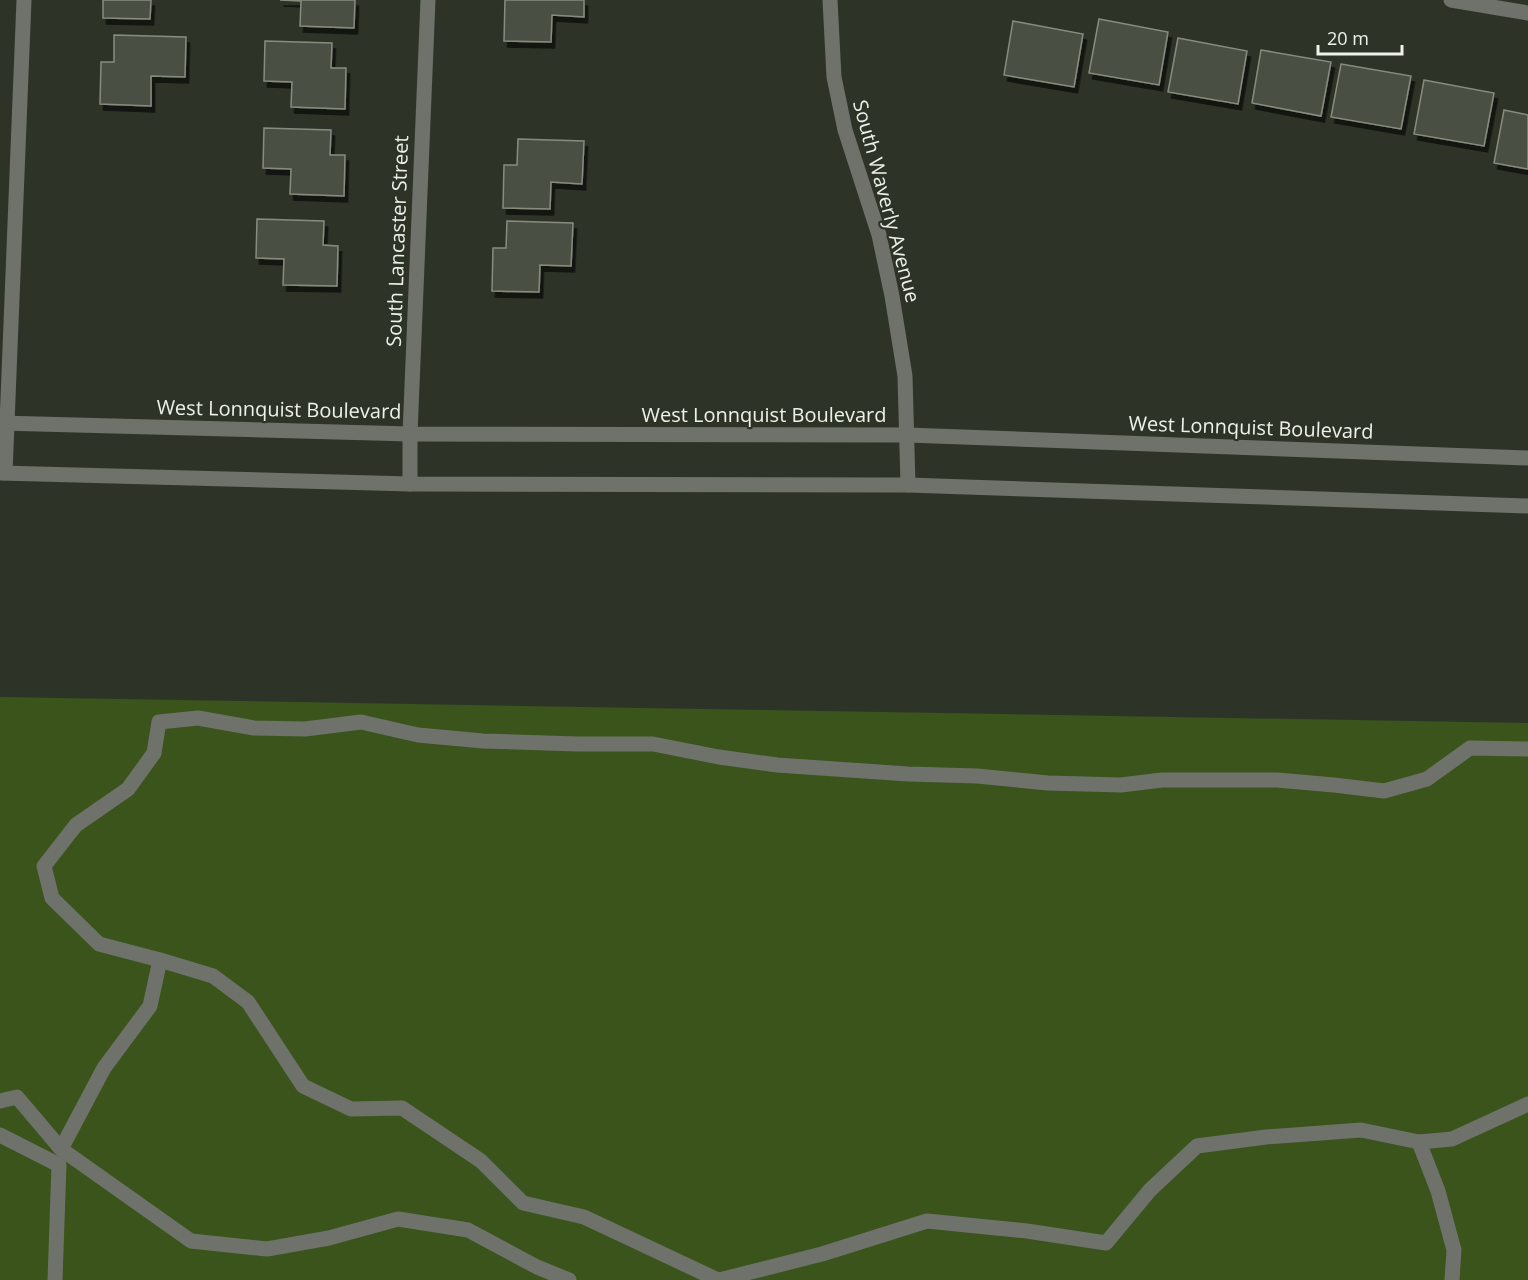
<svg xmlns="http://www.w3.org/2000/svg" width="1528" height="1280" viewBox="0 0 1528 1280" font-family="'Open Sans',sans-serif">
<defs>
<filter id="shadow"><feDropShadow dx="3.5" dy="6" stdDeviation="0" flood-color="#0009"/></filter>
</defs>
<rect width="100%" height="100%" fill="#2d3427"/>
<polygon fill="#3a541b" points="0,697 1528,723 1528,1280 0,1280"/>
<g fill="#495043" stroke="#868d7f" stroke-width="1.5" filter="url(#shadow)">
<polygon points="103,0 151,0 150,19 103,18"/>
<polygon points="280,0 355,0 354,28 300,26 301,1"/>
<polygon points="505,0 584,0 584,17 552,15 551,42 504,41"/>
<polygon points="1099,19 1168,32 1159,85 1089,73"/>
<polygon points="1013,21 1083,34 1074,87 1004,75"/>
<polygon points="114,35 186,37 185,77 151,76 151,106 100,104 101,62 114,62"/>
<polygon points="1178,38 1247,51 1238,104 1168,92"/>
<polygon points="265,41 332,43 331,68 346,68 345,109 291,107 292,82 264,81"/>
<polygon points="1261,50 1331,62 1321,116 1252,103"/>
<polygon points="1341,64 1411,76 1401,129 1331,117"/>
<polygon points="1424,80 1494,93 1484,146 1414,134"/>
<polygon points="1504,110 1528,115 1528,169 1494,163"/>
<polygon points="264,128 331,130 330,155 345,155 344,196 290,194 291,169 263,168"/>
<polygon points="518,139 584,141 582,184 551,182 550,209 503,208 504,165 517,165"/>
<polygon points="257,219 324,221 323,245 338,246 337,286 283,285 284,259 256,258"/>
<polygon points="507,221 573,223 571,266 540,265 539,292 492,291 493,248 506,248"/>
</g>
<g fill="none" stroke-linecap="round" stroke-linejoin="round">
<g stroke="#6e726b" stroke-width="15">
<polyline points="160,960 99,944 52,898 44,866 76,825 128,789 154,753 159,722 198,718 254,728 305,729 361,722 418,735 483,741 577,744 653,744 719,757 777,765 908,774 977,776 1048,783 1121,785 1162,780 1277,780 1334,785 1384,791 1427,779 1470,748 1528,749"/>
<polyline points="0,1101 17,1097 61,1149"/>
<polyline points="0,1135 59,1165 55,1280"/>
<polyline points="1419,1142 1452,1139 1528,1104"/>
<polyline points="569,1280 537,1267 468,1230 398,1219 329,1238 267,1249 191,1241 61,1149 104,1068 150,1006 160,960 213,976 248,1002 303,1086 351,1109 402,1108 481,1161 523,1203 584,1217 718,1280"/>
<polyline points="719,1280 822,1254 927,1221 1027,1231 1106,1243 1150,1190 1197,1146 1266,1137 1361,1130 1419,1142 1438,1191 1454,1250 1452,1280"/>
</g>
<g stroke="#6e726b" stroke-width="15">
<polyline points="830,0 834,77 845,130 879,235 892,296 905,376 908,485"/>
<polyline points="1451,0 1528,13"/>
<polyline points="0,423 410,434 907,435 1528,458"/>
<polyline points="0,473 410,484 908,485 1528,506"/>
<polyline points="5,473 24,0"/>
<polyline points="410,484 410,434 428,0"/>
</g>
</g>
<g text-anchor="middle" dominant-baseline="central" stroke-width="4.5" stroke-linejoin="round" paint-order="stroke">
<g font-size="20" fill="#edf1e9" stroke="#2d3427">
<text transform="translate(887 201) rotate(75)">South Waverly Avenue</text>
<text transform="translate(397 241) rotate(-88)">South Lancaster Street</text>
<text transform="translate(279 409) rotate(1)">West Lonnquist Boulevard</text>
<text x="764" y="414">West Lonnquist Boulevard</text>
<text transform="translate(1251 427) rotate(2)">West Lonnquist Boulevard</text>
</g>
</g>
<path d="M1318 45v9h84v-9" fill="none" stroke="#edf1e9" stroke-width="3"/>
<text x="1327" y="45" font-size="18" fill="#edf1e9" stroke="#2d3427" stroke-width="4.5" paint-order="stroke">20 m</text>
</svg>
